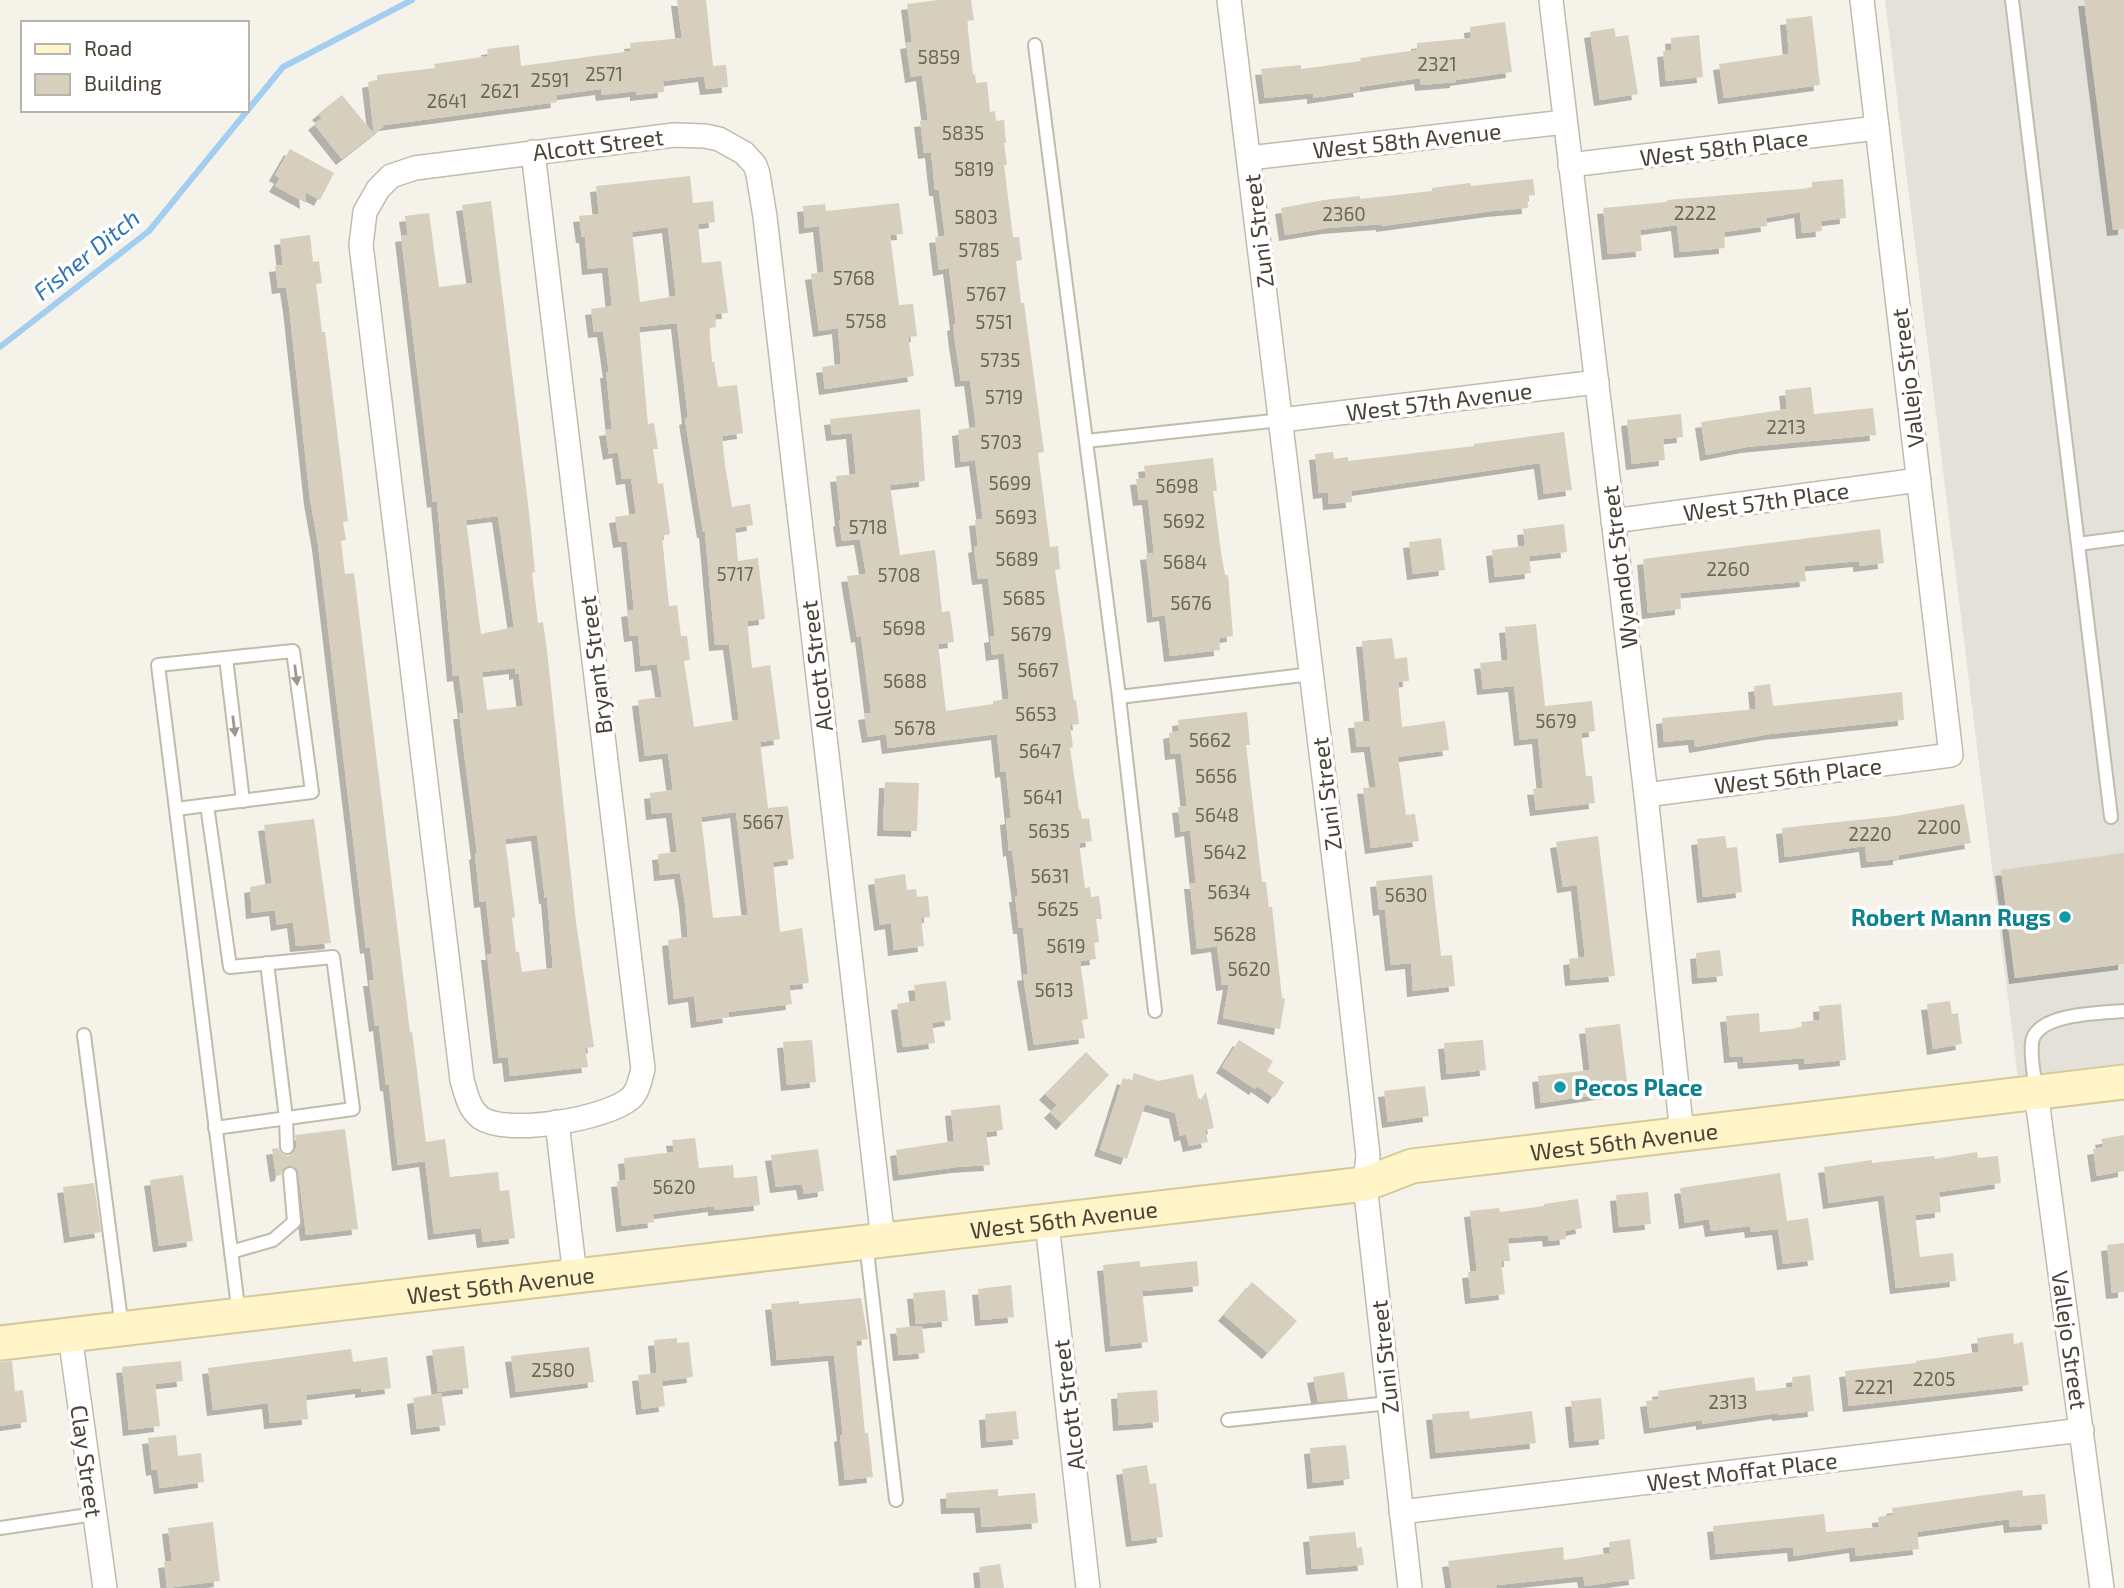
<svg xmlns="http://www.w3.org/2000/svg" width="2124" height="1588" viewBox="0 0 2124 1588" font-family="'Exo 2',sans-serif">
<defs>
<filter id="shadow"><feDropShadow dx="-6" dy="6" stdDeviation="0" flood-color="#0004"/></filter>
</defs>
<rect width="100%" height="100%" fill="#f5f2e9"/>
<polygon fill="#e4e1da" points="1885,0 2124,0 2124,1066 2018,1079"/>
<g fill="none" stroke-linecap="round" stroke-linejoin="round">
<polyline stroke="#a4cdf2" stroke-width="6" points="0,347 149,231 283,67 412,0"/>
</g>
<g fill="#d7cfbe" fill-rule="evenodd" filter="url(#shadow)">
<polygon points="677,0 706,0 713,66 726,65 728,87 706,89 704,76 663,81 664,92 636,95 636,91 602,95 601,89 556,95 557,102 385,125 374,134 368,82 377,80 377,75 435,68 434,64 488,56 487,49 519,45 521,66 631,51 630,43 682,38"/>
<polygon points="938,0 971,0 974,20 967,21 973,75 975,74 976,83 987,82 990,112 995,111 996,121 1004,120 1006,143 1004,143 1007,165 1004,165 1013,237 1019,237 1022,260 1016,261 1021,303 1024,303 1044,452 1038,453 1050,547 1058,546 1060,569 1055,570 1074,701 1076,700 1079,724 1070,725 1073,747 1070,748 1079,810 1080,809 1082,819 1089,818 1092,841 1079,843 1085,888 1090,887 1091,897 1099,896 1102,919 1096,919 1099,942 1094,943 1096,959 1080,961 1088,1019 1082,1020 1085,1038 1034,1045 1023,975 1028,974 1023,928 1019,928 1015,896 1018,896 1012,850 1009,851 1006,819 1011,818 1006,771 1001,772 997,734 888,748 886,734 868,737 864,714 871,713 861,636 857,637 847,576 866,574 860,539 842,541 839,521 841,520 836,476 856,474 852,433 832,435 830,419 920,409 925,481 890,485 900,555 935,550 942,612 950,611 954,642 938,644 946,711 993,704 993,701 1009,699 1004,653 992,655 990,637 995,636 988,578 978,579 974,547 978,546 975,520 983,519 975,460 961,462 958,430 976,427 970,380 961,381 955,342 953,325 956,324 949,268 939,270 935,237 945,236 939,190 935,190 931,152 924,153 920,121 928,120 922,75 911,77 906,43 912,42 907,4"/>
<polygon points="2084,0 2124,0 2124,229 2113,230"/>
<polygon points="1812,16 1820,85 1724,98 1719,64 1789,54 1786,19"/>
<polygon points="1505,22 1512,72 1456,80 1456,82 1421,85 1420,78 1359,87 1360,91 1313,98 1313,93 1265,98 1261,69 1301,65 1301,69 1361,61 1360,58 1417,50 1417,43 1471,38 1470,27"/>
<polygon points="1614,28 1616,37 1628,35 1638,94 1600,100 1590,32"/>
<polygon points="1699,35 1703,77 1666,81 1663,51 1672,50 1671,38"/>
<polygon points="342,95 374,134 342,159 314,124 322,118 318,114"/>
<polygon points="290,149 334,173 320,200 305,192 306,203 275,186 280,178 275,175"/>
<path d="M690,176l3,27 20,-2 2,21 -17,2 4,39 19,-2 7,52 -13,1 1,13 -7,1 3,34h2l4,25 19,-2 6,48 -21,3 3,29 7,42 18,-3 3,21 -18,3 3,33 20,-3 7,61 -18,2 5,47 18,-3 10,74 -20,3 8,66 20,-2 6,53 -21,3 7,70 22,-4 7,55 -20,2 3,19 -64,8 1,5 -32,5 -3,-26 -20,3 -6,-59 20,-3 -3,-34 -5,-30 -20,2 -2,-21 19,-2 -5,-40 -20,2 -2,-21 23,-3 -5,-37 -23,3 -7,-56 24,-3 -5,-33 -16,2 -3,-31 -8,1 -3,-25 7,-1 -7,-69 -8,1 -4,-25 21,-3 -5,-36 -9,1 -4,-27 -9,2 -4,-24 7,-1 -6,-57h3l-6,-41 -9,1 -3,-23 21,-3 -4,-39 -20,2 -3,-32h-3l-3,-21 20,-2 -3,-28zM668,227l8,69 -36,6 -8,-70zM677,323l11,95 -3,1 18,113h2l10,113 14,-1 10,76 -45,7 -10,-66 6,-1 -3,-24h-6l-4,-31 -8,1 -7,-70 8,-2 -7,-51 -5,1 -5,-35h5l-4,-26 -6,1 -9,-97zM736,812l12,103 -35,3 -12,-101z"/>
<polygon points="1533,179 1535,195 1527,196 1528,208 1493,211 1382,226 1382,224 1328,228 1285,235 1281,208 1324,200 1360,196 1360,199 1432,191 1432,188 1470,183 1471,186"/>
<polygon points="1843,179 1846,218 1821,221 1822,231 1802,233 1800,212 1766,218 1767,226 1724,232 1725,248 1680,252 1677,225 1640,230 1642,251 1608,254 1603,208 1667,202 1667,200 1812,188 1812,182"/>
<path d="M491,201l38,311 6,60 -3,1 6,50 5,-1 4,28 29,272 18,125 -9,1 3,19 -78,9 -2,-19 -9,1 -12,-104h5l-6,-53 -6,1 -5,-48 2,-1 -18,-140h5l-5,-38 -6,1 -16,-175 -4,1 -32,-266 7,-1 -3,-19 24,-3 10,74 34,-4 -11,-78zM498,516l16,111 -33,7 -15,-114zM515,668v6l4,-1 4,33 -36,4 -5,-38zM537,835l8,63h2l6,70 -31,4 -3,-20h-3l-4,-34 3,-1 -10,-78z"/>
<polygon points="899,203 903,234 890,235 899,305 913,304 917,336 908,337 914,376 825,389 822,367 841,364 838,328 819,331 811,274 824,272 819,226 805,228 803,206 825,204 826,211"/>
<polygon points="310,235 313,262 319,261 322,283 316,284 322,332 325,332 348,521 343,522 346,540 341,541 345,574 354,573 410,1032 412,1032 426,1142 445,1139 450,1177 498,1172 500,1191 509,1190 515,1238 483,1242 481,1228 434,1234 425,1161 398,1165 389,1085 386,1085 379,1025 375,1026 369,980 374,980 370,947 366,948 318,544 310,499 289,306 286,287 278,288 275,266 283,265 280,239"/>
<polygon points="1811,387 1814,414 1873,408 1876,435 1747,447 1706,455 1701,422 1787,409 1785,390"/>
<polygon points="1681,414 1683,437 1663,439 1665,460 1632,464 1627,420"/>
<polygon points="1564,432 1572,490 1544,494 1540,463 1351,491 1352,502 1329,504 1328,492 1319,493 1315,454 1333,452 1334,459 1348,457 1348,461 1474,446 1474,444"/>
<polygon points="1213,458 1217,491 1213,491 1221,552 1225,575 1228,575 1233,636 1219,638 1220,650 1170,656 1165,615 1153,617 1146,554 1154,553 1148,499 1139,500 1136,479 1146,478 1144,466"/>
<polygon points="1564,524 1567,552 1529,556 1531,573 1495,577 1492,550 1525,546 1523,529"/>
<polygon points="1880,529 1884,563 1859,566 1859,561 1804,566 1806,581 1680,593 1681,609 1648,613 1643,559"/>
<polygon points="1441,538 1445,570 1413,574 1409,542"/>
<polygon points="1536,624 1545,706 1592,701 1595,731 1581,733 1586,776 1592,776 1595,803 1536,810 1533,789 1543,788 1538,738 1520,740 1514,686 1483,689 1480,663 1508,660 1505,627"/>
<polygon points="1392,638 1395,659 1407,657 1409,681 1398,682 1402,727 1445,721 1449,750 1398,757 1406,815 1415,814 1419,841 1371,848 1363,788 1376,787 1370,746 1357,747 1354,722 1370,721 1362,641"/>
<polygon points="1770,684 1773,706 1902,692 1904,720 1770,734 1695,747 1694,739 1664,742 1662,718 1756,709 1754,686"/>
<polygon points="1247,712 1250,745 1246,745 1262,882 1266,882 1269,907 1272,907 1282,998 1285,999 1280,1029 1223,1018 1229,984 1222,985 1217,946 1197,949 1190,883 1196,883 1190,830 1181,832 1178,807 1187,806 1181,753 1171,754 1169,733 1179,731 1178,720"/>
<polygon points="885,782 919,783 917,831 883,830"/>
<polygon points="1964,804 1971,843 1899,855 1899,859 1867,862 1865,846 1785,857 1782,828 1895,816"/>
<polygon points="314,819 331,943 296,946 293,922 277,925 275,910 252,913 250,887 272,883 264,825"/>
<polygon points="1598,836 1615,976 1571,980 1569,959 1585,957 1577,885 1563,887 1556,842"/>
<polygon points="1725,836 1727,848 1737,847 1742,892 1703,897 1697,839"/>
<polygon points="2124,853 2124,964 2015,978 2001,870"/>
<polygon points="905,874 907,890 916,889 917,897 928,896 930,917 921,918 924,946 894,950 891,923 880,925 874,879"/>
<polygon points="1432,875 1441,956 1452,955 1455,986 1413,991 1411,963 1391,965 1385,909 1379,910 1376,881"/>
<polygon points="1720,950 1723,976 1698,978 1696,953"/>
<polygon points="946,981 951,1020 932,1023 935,1043 903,1047 897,1004 916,1001 914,985"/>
<polygon points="1950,1001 1952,1014 1958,1013 1962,1044 1933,1049 1927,1004"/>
<polygon points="1841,1004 1846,1060 1805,1064 1804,1058 1744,1063 1743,1056 1730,1057 1726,1016 1759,1013 1760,1032 1802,1028 1801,1022 1820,1020 1819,1006"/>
<polygon points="1620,1024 1628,1090 1541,1103 1538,1076 1590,1070 1585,1028"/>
<polygon points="812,1040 816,1082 787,1085 783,1042"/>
<polygon points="1239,1040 1273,1061 1267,1071 1284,1082 1274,1098 1257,1086 1255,1089 1222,1067"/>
<polygon points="1483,1040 1486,1070 1447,1074 1444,1043"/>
<polygon points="1086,1052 1109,1075 1062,1124 1050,1112 1057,1105 1045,1094"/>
<polygon points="1134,1073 1158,1081 1193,1074 1199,1102 1206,1092 1214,1128 1205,1130 1208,1142 1189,1146 1186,1134 1180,1136 1175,1113 1145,1104 1127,1159 1100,1150 1123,1078 1132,1081"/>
<polygon points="1425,1086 1429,1116 1388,1122 1384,1091"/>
<polygon points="1000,1105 1003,1130 986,1132 990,1165 957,1167 899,1175 896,1150 954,1141 951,1110"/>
<polygon points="345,1129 358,1229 306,1235 298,1170 289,1165 282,1170 281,1175 276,1176 272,1149 278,1148 282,1154 288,1156 294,1152 297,1146 295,1135"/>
<polygon points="2124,1135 2124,1171 2097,1176 2093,1149 2103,1147 2101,1139"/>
<polygon points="695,1138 699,1168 733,1165 734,1178 757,1176 760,1205 714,1210 714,1206 653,1214 654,1222 622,1226 617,1181 626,1180 624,1158 674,1152 672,1140"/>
<polygon points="818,1149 824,1191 804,1194 802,1184 776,1187 771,1155"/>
<polygon points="1977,1152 1978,1158 1998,1156 2001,1183 1939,1192 1941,1212 1915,1215 1920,1257 1953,1253 1956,1281 1896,1288 1884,1195 1829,1203 1824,1167 1872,1160 1872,1163 1934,1156 1935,1159"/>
<polygon points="1780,1173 1787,1221 1808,1218 1814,1260 1783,1264 1778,1229 1751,1232 1750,1226 1711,1231 1709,1219 1685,1223 1680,1188"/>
<polygon points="183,1175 193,1241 159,1246 150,1180"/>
<polygon points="94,1183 101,1232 70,1237 63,1187"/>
<polygon points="1648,1192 1651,1224 1619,1227 1616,1195"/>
<polygon points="1578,1199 1582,1228 1565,1231 1566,1239 1549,1241 1548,1235 1508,1238 1510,1261 1501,1261 1505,1294 1471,1298 1468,1272 1477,1271 1470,1211 1499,1208 1500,1212 1544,1206 1544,1204"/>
<polygon points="2124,1243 2124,1292 2112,1293 2107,1245"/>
<polygon points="1140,1261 1140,1267 1197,1261 1199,1286 1142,1291 1148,1342 1111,1346 1103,1265"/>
<polygon points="1252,1282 1297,1321 1268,1353 1224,1315"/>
<polygon points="1011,1285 1014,1317 981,1320 978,1289"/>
<polygon points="945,1290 948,1321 916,1324 913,1293"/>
<polygon points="861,1298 868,1339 856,1341 865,1433 868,1433 873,1477 845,1480 840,1436 843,1435 834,1355 777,1360 771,1304 799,1301 799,1304"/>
<polygon points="922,1326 925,1353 899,1355 896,1328"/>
<polygon points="2013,1333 2014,1344 2023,1342 2029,1385 1849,1406 1845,1371 1916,1363 1916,1361 1979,1352 1977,1338"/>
<polygon points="677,1338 677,1343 689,1342 693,1377 662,1381 665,1406 642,1409 638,1375 657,1373 654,1340"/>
<polygon points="464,1346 469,1388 438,1392 432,1350"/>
<polygon points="589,1347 594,1382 516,1392 511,1356"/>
<polygon points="351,1349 353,1362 387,1357 391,1388 361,1392 361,1388 306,1395 308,1419 270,1423 268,1403 213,1410 208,1368"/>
<polygon points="12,1361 15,1391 23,1390 27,1422 0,1426 0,1362"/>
<polygon points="181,1361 183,1381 155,1384 160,1426 129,1430 122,1367"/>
<polygon points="1344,1372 1348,1399 1318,1402 1313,1377"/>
<polygon points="1810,1375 1814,1411 1778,1415 1778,1413 1702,1424 1702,1420 1650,1428 1646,1401 1659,1399 1658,1391 1754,1377 1756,1391 1793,1387 1792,1377"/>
<polygon points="1157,1390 1159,1422 1119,1425 1117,1393"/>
<polygon points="441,1393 446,1425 417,1429 413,1398"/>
<polygon points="1601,1398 1605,1439 1575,1442 1571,1401"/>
<polygon points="1016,1411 1019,1439 987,1442 985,1414"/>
<polygon points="1469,1411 1470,1419 1532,1411 1536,1443 1436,1453 1432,1414"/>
<polygon points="176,1435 178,1456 201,1453 204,1482 160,1488 157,1469 152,1470 148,1438"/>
<polygon points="1346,1445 1350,1479 1313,1483 1310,1448"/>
<polygon points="1147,1465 1150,1484 1156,1483 1163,1537 1132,1541 1122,1469"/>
<polygon points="998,1489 998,1496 1035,1493 1038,1523 982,1527 980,1507 947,1508 946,1493"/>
<polygon points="2022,1490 2023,1496 2045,1494 2048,1524 2010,1527 2009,1519 1917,1532 1919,1549 1856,1556 1855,1547 1794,1556 1793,1547 1716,1554 1713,1526 1824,1514 1826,1532 1879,1527 1878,1517 1893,1515 1892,1508"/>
<polygon points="213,1522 220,1581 167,1588 164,1562 172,1561 168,1528"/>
<polygon points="1355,1532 1357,1548 1362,1547 1364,1565 1312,1569 1309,1536"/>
<polygon points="1630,1539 1635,1579 1585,1586 1583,1576 1497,1585 1497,1588 1452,1588 1448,1561 1563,1547 1564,1560 1610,1553 1609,1542"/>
<polygon points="1000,1564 1004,1588 981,1588 979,1567"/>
</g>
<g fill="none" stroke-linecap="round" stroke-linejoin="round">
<defs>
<g id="lane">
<polyline points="2012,0 2111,817"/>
<polyline points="1035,45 1086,441"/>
<polyline points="1281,420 1086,441 1119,697 1312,674"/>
<polyline points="2078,544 2124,538"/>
<polyline points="226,658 243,801"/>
<polyline points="1119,697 1155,1011"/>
<polyline points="207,805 230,967 333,957 353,1109 215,1128"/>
<polyline points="176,809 312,792 293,651 158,665 239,1315"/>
<polyline points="267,963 286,1118 287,1147"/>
<polyline points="84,1035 122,1328"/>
<path d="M2036,1092c-1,-15 -6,-34 -4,-49 3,-30 69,-30 92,-32"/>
<polyline points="866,1243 896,1500"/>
<polyline points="231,1252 273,1240 294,1222 290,1174"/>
<polyline points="1228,1420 1389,1403"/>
<polyline points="0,1528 95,1514"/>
</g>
<g id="street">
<polyline points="1229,0 1343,933 1368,1155 1365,1184 1410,1588"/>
<polyline points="1551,0 1646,795 1682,1134"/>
<path d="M533,152l110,917c-3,10 -4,21 -12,29 -24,21 -123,38 -150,20 -12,-9 -15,-24 -19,-38l-101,-835 4,-33 13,-23 13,-13 24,-8 259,-33 31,1 14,3 25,14 11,12 3,9 7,43 118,1023"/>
<polyline points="1249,158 1565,122"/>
<polyline points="1570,165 1877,128"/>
<polyline points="1281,420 1597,382"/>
<polyline points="1613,521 1919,480"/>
<polyline points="1646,795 1951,755 1862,0"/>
<polyline points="2036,1092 2102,1588"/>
<polyline points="557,1122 575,1276"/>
<polyline points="1047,1223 1088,1588"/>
<polyline points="70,1335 105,1588"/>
<polyline points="1401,1512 2082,1430"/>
</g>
<g id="secondary">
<path id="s1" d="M0,1343l1365,-159 47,-18 712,-84"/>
</g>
</defs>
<use href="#lane" stroke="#c1bbab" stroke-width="16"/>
<use href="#street" stroke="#c1bbab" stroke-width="26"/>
<use href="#secondary" stroke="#d6c998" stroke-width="37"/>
<use href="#lane" stroke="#fff" stroke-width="12"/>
<use href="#street" stroke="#fff" stroke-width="23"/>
<use href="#secondary" stroke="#fff5c9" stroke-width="33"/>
</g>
<defs><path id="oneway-solid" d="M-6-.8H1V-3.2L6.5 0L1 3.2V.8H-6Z" transform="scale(1.75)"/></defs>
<g fill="#9b9891">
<use href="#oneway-solid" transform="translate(296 675) rotate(83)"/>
<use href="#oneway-solid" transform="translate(234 726) rotate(83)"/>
</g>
<g fill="#0f9aa8" stroke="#fff" stroke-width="2.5">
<circle cx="2065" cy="917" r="7"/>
<circle cx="1560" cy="1087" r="7"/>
</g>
<g text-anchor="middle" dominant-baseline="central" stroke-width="7" stroke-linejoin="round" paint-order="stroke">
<g font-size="19" fill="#6c6659">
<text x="939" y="56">5859</text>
<text x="1437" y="63">2321</text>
<text x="604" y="73">2571</text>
<text x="550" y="79">2591</text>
<text x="500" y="90">2621</text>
<text x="447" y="100">2641</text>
<text x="963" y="132">5835</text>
<text x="974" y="168">5819</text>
<text x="1695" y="212">2222</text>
<text x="1344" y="213">2360</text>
<text x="976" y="216">5803</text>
<text x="979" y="249">5785</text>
<text x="854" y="277">5768</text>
<text x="986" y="293">5767</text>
<text x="866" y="320">5758</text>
<text x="994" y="321">5751</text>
<text x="1000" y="359">5735</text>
<text x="1004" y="396">5719</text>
<text x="1786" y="426">2213</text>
<text x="1001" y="441">5703</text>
<text x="1010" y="482">5699</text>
<text x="1177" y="485">5698</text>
<text x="1016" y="516">5693</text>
<text x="1184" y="520">5692</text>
<text x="868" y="526">5718</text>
<text x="1017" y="558">5689</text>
<text x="1185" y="561">5684</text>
<text x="1728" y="568">2260</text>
<text x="735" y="573">5717</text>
<text x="899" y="574">5708</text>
<text x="1024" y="597">5685</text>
<text x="1191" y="602">5676</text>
<text x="904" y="627">5698</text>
<text x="1031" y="633">5679</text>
<text x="1038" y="669">5667</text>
<text x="905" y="680">5688</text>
<text x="1036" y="713">5653</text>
<text x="1556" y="720">5679</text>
<text x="915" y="727">5678</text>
<text x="1210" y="739">5662</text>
<text x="1040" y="750">5647</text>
<text x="1216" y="775">5656</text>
<text x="1043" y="796">5641</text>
<text x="1217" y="814">5648</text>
<text x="763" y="821">5667</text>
<text x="1939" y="826">2200</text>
<text x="1049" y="830">5635</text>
<text x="1870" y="833">2220</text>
<text x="1225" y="851">5642</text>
<text x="1050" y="875">5631</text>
<text x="1229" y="891">5634</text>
<text x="1406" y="894">5630</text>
<text x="1058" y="908">5625</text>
<text x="1235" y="933">5628</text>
<text x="1066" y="945">5619</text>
<text x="1249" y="968">5620</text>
<text x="1054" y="989">5613</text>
<text x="674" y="1186">5620</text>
<text x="553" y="1369">2580</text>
<text x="1934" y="1378">2205</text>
<text x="1874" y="1386">2221</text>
<text x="1728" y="1401">2313</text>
</g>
<g font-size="23" fill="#494337" stroke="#fff">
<text transform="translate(1407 140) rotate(-6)">West 58th Avenue</text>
<text transform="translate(598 144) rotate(-7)">Alcott Street</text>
<text transform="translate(1724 147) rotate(-7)">West 58th Place</text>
<text transform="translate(1258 231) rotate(-97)">Zuni Street</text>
<text transform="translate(1907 378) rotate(-97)">Vallejo Street</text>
<text transform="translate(1439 401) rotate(-7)">West 57th Avenue</text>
<text transform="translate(1766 501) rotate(-8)">West 57th Place</text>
<text transform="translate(1619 567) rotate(-97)">Wyandot Street</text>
<text transform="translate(595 665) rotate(-97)">Bryant Street</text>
<text transform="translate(816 666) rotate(-97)">Alcott Street</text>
<text transform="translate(1798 775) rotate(-7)">West 56th Place</text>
<text transform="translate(1326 794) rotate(-97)">Zuni Street</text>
<text stroke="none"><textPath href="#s1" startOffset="1638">West 56th Avenue</textPath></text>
<text stroke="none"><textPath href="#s1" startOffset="1071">West 56th Avenue</textPath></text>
<text stroke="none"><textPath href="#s1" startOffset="504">West 56th Avenue</textPath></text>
<text transform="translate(2070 1340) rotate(82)">Vallejo Street</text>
<text transform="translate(1384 1357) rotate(-96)">Zuni Street</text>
<text transform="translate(1068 1405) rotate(-97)">Alcott Street</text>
<text transform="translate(87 1461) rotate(82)">Clay Street</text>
<text transform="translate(1742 1471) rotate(-7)">West Moffat Place</text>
</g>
<g font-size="23" font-weight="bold" fill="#0d838f" stroke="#fff" text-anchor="end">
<text x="2051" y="917">Robert Mann Rugs</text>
<text x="1574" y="1087" text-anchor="start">Pecos Place</text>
</g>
<g font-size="24" font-style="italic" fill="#2d74b8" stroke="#fff">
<text transform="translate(86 254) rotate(-39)">Fisher Ditch</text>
</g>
</g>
<rect x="21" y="21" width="228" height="91" fill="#ffffff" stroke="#b6b4af" stroke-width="2"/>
<rect x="35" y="44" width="35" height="10" fill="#fff5c9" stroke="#b6b4af" stroke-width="2"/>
<text x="84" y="56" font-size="21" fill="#494337">Road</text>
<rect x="35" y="74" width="35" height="21" fill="#d7cfbe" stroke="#b6b4af" stroke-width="2"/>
<text x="84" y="91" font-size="21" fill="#494337">Building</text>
</svg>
